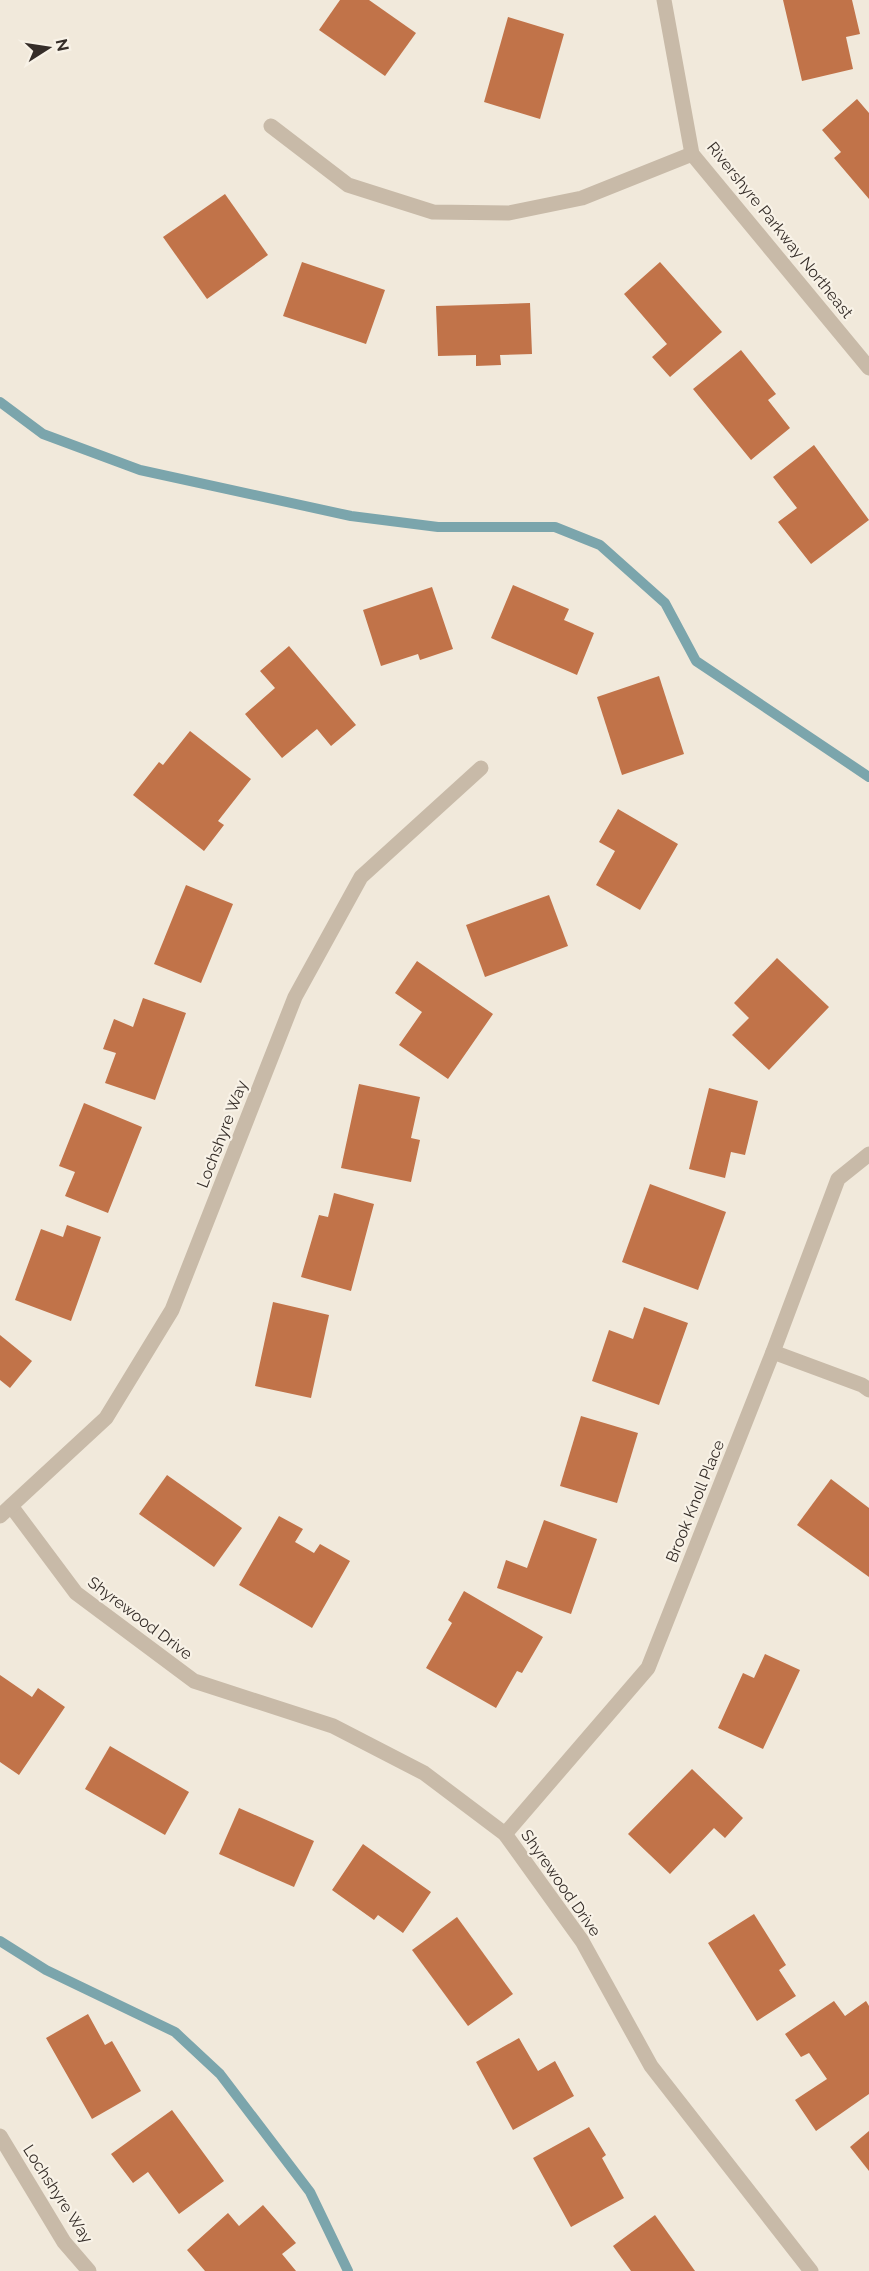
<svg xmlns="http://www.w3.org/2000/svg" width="869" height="2271" viewBox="0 0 869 2271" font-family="Raleway,sans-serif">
<rect width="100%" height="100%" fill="#f1e9db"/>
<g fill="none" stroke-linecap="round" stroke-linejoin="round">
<g stroke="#7ba5ac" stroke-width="10">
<polyline points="0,402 43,434 140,470 351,516 438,527 555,527 600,545 665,603 696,661 869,777"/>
<polyline points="0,1941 46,1970 175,2032 220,2074 310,2192 348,2271"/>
</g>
</g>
<g fill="#c17349">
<polygon points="340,0 369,0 416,33 385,76 319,30"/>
<polygon points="783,0 852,0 860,34 846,37 853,69 802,81"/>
<polygon points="508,17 564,34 540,119 484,102"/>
<polygon points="857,99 869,113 869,199 834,158 841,152 822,130"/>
<polygon points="225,194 268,255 207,299 163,237"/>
<polygon points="302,262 385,290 366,344 283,316"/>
<polygon points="660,262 722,332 670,377 652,357 667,344 624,294"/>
<polygon points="530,303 532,354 500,355 501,365 476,366 476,355 438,356 436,306"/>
<polygon points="741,350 776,394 768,400 790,428 751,460 693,389"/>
<polygon points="814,445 869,520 811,564 778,522 797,508 773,477"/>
<polygon points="513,585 569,609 564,620 594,633 577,675 491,638"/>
<polygon points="432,587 453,649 420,660 418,654 381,666 363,610"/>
<polygon points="289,646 356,725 331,746 317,729 282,758 245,714 275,688 260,671"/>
<polygon points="659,676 684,754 622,775 597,697"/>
<polygon points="190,731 251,779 218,821 224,825 204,851 133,795 159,762 163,765"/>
<polygon points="618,809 678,844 640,910 596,885 615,851 599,842"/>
<polygon points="186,885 233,904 201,983 154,964"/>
<polygon points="549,895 568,946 485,977 466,925"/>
<polygon points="777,958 829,1007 769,1070 732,1035 749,1018 734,1003"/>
<polygon points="417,961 493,1014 448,1079 399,1045 422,1012 395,993"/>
<polygon points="143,998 186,1013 155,1100 105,1083 116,1053 103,1049 114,1019 133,1027"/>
<polygon points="359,1084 420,1097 411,1138 420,1140 411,1182 341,1168"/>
<polygon points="709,1088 758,1101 745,1155 731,1152 725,1178 689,1169"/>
<polygon points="84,1103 142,1127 108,1213 65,1196 75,1172 59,1166"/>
<polygon points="650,1184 726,1212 698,1290 622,1262"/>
<polygon points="334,1193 374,1204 351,1291 301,1277 319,1215 328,1217"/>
<polygon points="67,1225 101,1237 71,1321 15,1300 41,1229 63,1237"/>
<polygon points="273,1302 329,1315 311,1398 255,1386"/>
<polygon points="644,1307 688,1323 659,1405 592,1381 609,1330 633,1339"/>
<polygon points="0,1335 32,1361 10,1388 0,1380"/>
<polygon points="581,1416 638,1433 617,1503 560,1486"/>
<polygon points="167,1475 242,1528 214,1567 139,1514"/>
<polygon points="831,1479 869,1508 869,1577 797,1525"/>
<polygon points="279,1516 303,1529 295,1542 314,1553 320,1544 350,1561 312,1628 239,1585"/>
<polygon points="544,1520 597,1539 571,1614 497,1588 506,1560 527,1568"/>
<polygon points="464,1591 543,1637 522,1673 517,1671 496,1708 426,1668 452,1623 448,1620"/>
<polygon points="765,1654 800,1670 763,1749 718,1728 743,1673 754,1678"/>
<polygon points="0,1675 32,1697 38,1688 65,1707 19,1775 0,1762"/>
<polygon points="110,1746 189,1792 165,1835 85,1789"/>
<polygon points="692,1769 743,1818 725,1838 714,1828 670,1874 628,1834"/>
<polygon points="239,1808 314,1841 294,1887 219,1854"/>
<polygon points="363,1844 431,1892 403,1933 378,1915 374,1920 332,1890"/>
<polygon points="754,1914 786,1965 779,1970 796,1996 757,2021 708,1943"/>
<polygon points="457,1917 513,1994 468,2026 412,1950"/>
<polygon points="834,2001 845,2016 866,2001 869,2006 869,2094 816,2131 795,2100 827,2079 809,2053 801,2057 785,2034"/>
<polygon points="88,2014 105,2045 112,2041 141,2091 92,2119 46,2038"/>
<polygon points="519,2038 538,2071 555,2061 574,2096 513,2130 476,2062"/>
<polygon points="172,2110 224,2181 179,2214 148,2172 133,2183 111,2154"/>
<polygon points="589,2127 606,2155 602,2158 624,2198 571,2227 533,2158"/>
<polygon points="869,2131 869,2171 850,2147"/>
<polygon points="263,2205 296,2243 282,2254 296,2271 205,2271 187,2250 228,2213 239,2226"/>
<polygon points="655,2215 695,2271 631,2271 613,2246"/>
</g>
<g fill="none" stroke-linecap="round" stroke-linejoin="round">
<g stroke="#c8baa8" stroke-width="15">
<polyline points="664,0 692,154 869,368"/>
<polyline points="271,126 348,185 433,212 509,213 582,198 692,154"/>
<polyline points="773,1352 862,1385 869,1390"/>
<polyline points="11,1506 76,1593 194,1681 333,1726 424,1773 505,1834 582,1941 651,2066 811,2271"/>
<polyline points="0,1516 106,1418 172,1310 295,997 361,877 481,768"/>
<polyline points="505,1834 648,1668 773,1352 838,1179 869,1154"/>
<polyline points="0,2136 64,2242 89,2271"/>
</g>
</g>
<g text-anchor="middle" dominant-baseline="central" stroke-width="4.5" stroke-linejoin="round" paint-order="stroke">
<g font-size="16" fill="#352d28" stroke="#f8f2e7">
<text transform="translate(780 230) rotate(51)">Rivershyre Parkway Northeast</text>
<text transform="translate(222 1134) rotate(-69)">Lochshyre Way</text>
<text transform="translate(695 1501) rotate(-68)">Brook Knoll Place</text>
<text transform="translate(140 1618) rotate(37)">Shyrewood Drive</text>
<text transform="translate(561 1883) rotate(55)">Shyrewood Drive</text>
<text transform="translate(58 2194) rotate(57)">Lochshyre Way</text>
</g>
</g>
<g transform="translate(48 48) rotate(78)" stroke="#f8f2e7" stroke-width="4.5" paint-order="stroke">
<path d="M0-4.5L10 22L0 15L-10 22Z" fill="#352d28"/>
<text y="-9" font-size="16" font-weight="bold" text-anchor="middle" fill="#352d28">N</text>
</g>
</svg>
